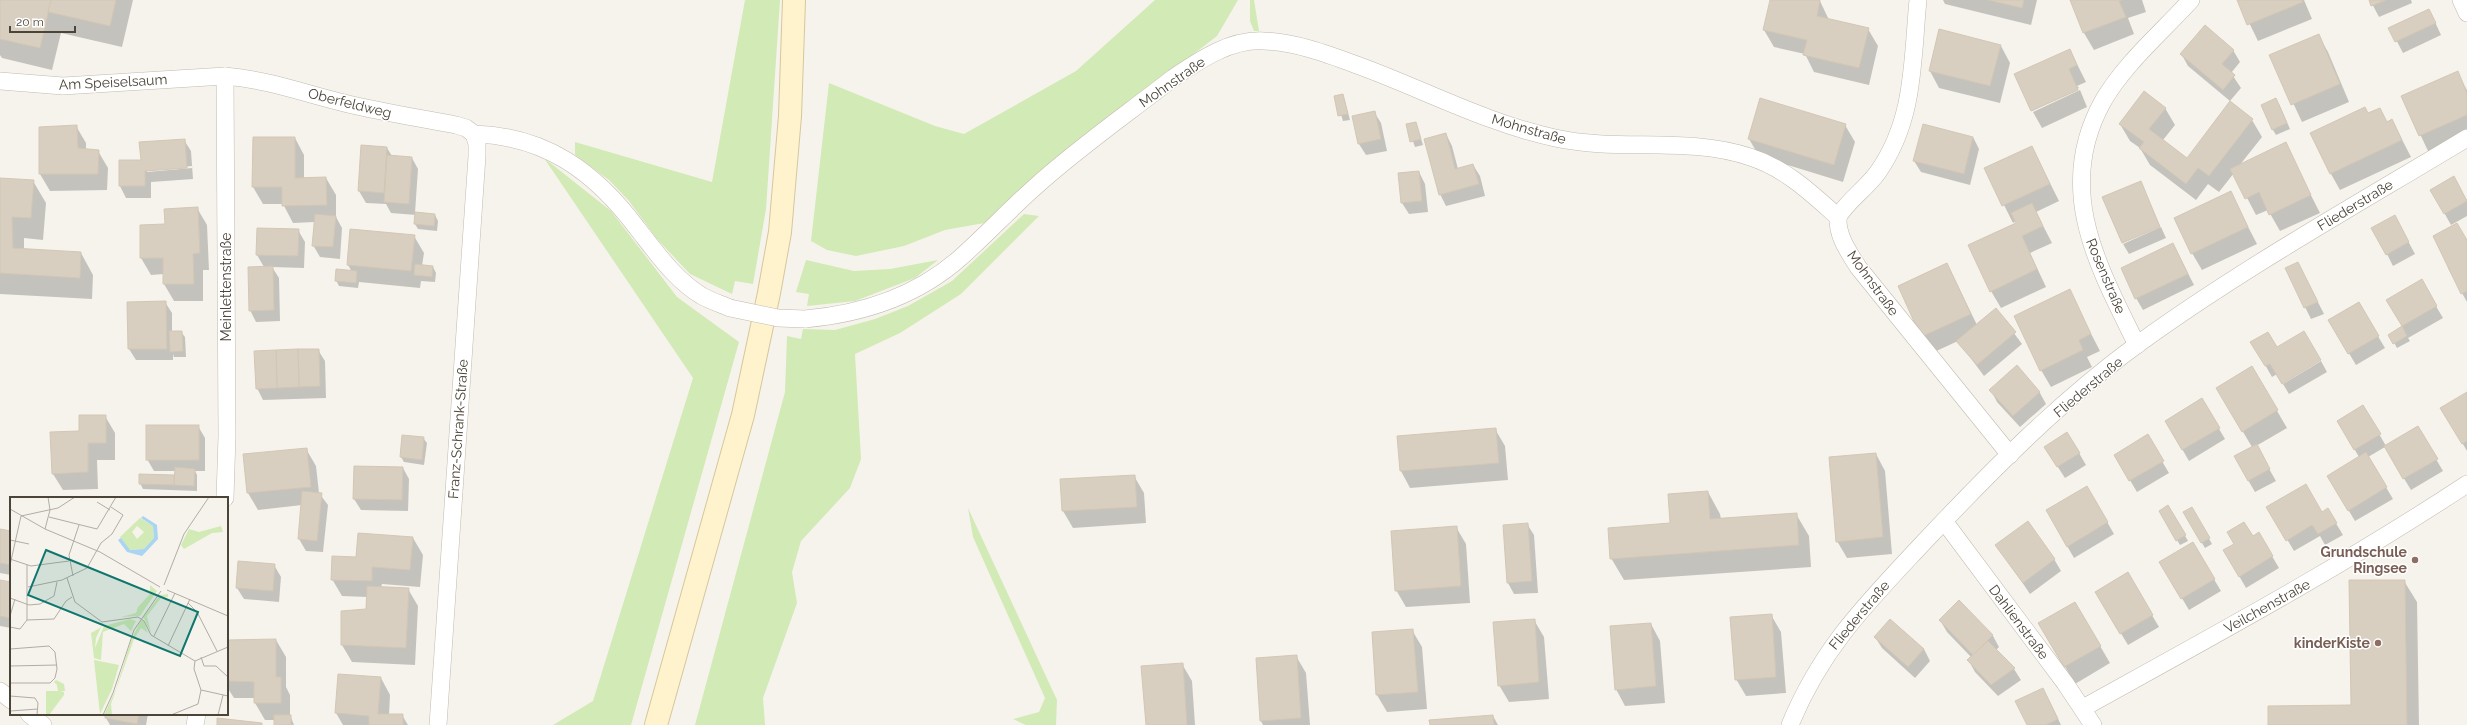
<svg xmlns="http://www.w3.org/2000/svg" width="2467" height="725" viewBox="0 0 2467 725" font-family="Raleway,sans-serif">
<rect width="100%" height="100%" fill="#f6f3ec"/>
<g fill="#d2eab5">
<polygon points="745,0 780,0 766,209 753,284 735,281 732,294 690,274 657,239 629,201 609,180 575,155 575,142 712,182"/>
<polygon points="1155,0 1238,0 1217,36 1156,83 990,222 945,230 904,246 856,256 827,250 811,241 829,83 935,126 964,134 1076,71"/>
<polygon points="1250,0 1254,0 1259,31 1254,31 1250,21"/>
<polygon points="544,158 611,211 677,297 739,342 631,725 553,725 593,701 693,378"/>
<polygon points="1024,214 1039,216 961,294 900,333 855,354 861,459 850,488 801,541 792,572 797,603 763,698 765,725 695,725 785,392 787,336 801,339 803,329 835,330 875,319 908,306 952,281"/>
<polygon points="806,260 854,271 890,269 938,260 915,278 855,301 807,306 809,294 796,292"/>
<polygon points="968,508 1057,700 1056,725 1026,725 1013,719 1039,712 1045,698 973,537"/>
</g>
<g fill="#0003" fill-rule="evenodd">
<polygon points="0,0 133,0 122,47 61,33 52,70 2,58 0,55"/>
<polygon points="1771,0 1820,1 1829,20 1868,29 1878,46 1869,85 1814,72 1805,54 1774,47 1764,30"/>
<polygon points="1943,0 2037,0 2031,25 1945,4"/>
<polygon points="2073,0 2142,0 2146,12 2128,18 2134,34 2094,50 2084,33"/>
<polygon points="2238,0 2304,0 2312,19 2258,41"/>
<polygon points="2370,0 2411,0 2412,3 2379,17"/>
<polygon points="2435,22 2441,35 2403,53 2390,28"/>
<polygon points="2318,35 2328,52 2349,102 2302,122 2271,56"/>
<polygon points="2001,46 2010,63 2000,103 1939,88 1930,71"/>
<polygon points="2070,50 2086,82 2077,86 2079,88 2032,111 2016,75"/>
<polygon points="2233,50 2240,62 2231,73 2241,88 2230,101 2188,66 2182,55"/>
<polygon points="2457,73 2467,90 2467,136 2429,153 2402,96"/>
<polygon points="2080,90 2087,107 2042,128 2033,112"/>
<polygon points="1343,95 1350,120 1343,121 1335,96"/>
<polygon points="1761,100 1845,125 1855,142 1843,182 1759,156 1749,139"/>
<polygon points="2279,104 2290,129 2276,135 2273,130"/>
<polygon points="2165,108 2175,125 2163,140 2187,159 2252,120 2262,137 2239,166 2285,144 2320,213 2280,231 2268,210 2256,215 2234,173 2219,192 2208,184 2196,200 2150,165 2140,148 2130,141 2120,124"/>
<polygon points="2379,109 2387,122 2392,120 2411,157 2340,190 2331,174 2368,114"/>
<polygon points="1374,112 1381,123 1387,151 1366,155 1359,144 1353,117"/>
<polygon points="1416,123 1423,145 1415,147 1407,125"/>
<polygon points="76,126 86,143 86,150 98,151 108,168 107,190 50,191 40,174 40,128"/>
<polygon points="1446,134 1452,146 1458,169 1473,165 1480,176 1485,196 1446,206 1440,194"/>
<polygon points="1973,137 1979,149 1970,185 1921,172 1914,161"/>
<polygon points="295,138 304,155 304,179 326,178 336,195 336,217 342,228 340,259 320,257 313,245 315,222 293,223 283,204 263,204 253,187"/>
<path d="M184,140l7,11 2,28 -42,3v16h-25l-6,-12v-25h22zM192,166v2l-45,4v-2z"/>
<polygon points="2032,147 2059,201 2036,212 2052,243 2030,253 2046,287 2001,308 1991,291 2017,223 2016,221 2013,223 1986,169"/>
<polygon points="387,148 392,156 412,158 418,169 415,213 435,215 438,221 437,231 418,229 415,224 416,215 391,213 386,204 366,203 359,191"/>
<polygon points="1419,172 1425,184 1428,212 1409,214 1402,203 1400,174"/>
<polygon points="2454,178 2467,201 2467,216 2451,225 2432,191"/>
<polygon points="0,179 33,181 46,203 43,240 24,238 24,249 81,253 93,275 92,299 0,294"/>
<polygon points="2140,182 2160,226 2122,242"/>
<polygon points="2230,192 2257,244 2202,270 2192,253"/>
<polygon points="197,208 207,225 209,270 203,270 203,301 174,301 164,284 164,274 151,275 141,258 166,225"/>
<polygon points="2161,227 2166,238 2129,254 2123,244"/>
<polygon points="2401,228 2415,254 2393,266 2387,254"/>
<polygon points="298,230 305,242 304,268 272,267 279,278 280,321 256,322 250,310 264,267 257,255"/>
<polygon points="414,236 424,253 422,266 433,267 436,273 435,282 421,281 420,288 359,282 358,288 339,286 336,280 352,272 348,265"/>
<polygon points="2467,242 2467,302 2448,268"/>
<polygon points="2173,244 2194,285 2143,310 2136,298"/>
<polygon points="2298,263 2324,314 2311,319 2286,269"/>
<polygon points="1947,264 1977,325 1996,309 2022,344 1984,376 1958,341 1932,353 1922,336"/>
<polygon points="2421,281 2443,318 2408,338 2410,341 2397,348 2390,335 2403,327 2388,300"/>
<polygon points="2069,291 2100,351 2087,357 2092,367 2051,387 2041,370"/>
<polygon points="165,302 172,313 172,332 181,332 185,337 186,357 174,357 173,354 173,360 136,360 129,349 128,303"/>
<polygon points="2358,303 2385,348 2356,365 2329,320"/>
<polygon points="2252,342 2276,348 2277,374 2272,377"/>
<polygon points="318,350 325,361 326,398 263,400 257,388"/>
<polygon points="2321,361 2327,372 2289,394 2283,384"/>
<polygon points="2017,367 2040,393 2046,404 2020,427 1997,402 1991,390"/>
<polygon points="2252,368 2287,428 2256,446 2276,481 2255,492 2248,480 2252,447 2217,388"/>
<polygon points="2467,393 2467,451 2442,408"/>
<polygon points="2202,400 2225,439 2189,461 2166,421"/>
<polygon points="2363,406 2386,446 2417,427 2443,471 2411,490 2385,447 2368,457 2393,499 2355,521 2328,476 2359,457 2338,421"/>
<polygon points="105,416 115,433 115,460 97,460 98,489 63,490 53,474 80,432"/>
<polygon points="198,426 205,438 205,471 195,471 197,475 197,491 143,489 140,483 140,475 176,476 176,471 154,471 147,459"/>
<polygon points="1495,429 1505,446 1508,480 1410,488 1401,471 1398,437"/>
<polygon points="2147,436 2169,473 2137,492 2115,455"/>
<polygon points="423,438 427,443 424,465 404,462 401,457"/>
<polygon points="306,449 316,466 319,493 328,505 323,552 306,551 299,539 302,505 258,510 248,493"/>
<polygon points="2079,453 2086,465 2065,478 2052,458"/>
<polygon points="1876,454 1885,471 1892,554 1847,558 1837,541"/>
<polygon points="403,468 409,479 408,511 361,510 354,499"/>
<polygon points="1134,476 1144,493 1146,523 1073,528 1063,511 1061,480"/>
<polygon points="2087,487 2114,534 2074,558 2047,511"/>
<polygon points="1708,492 1720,514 1721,519 1796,514 1809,536 1811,567 1624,580 1611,558 1671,524"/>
<polygon points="2168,506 2188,541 2180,545 2160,511"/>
<polygon points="2268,507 2322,513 2328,510 2343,535 2325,545 2320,536 2294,551"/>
<polygon points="2192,509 2212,544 2205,548 2184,513"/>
<polygon points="1527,524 1534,535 1538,593 1514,594 1508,583 1504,526"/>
<polygon points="1456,527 1466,544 1470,603 1406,607 1396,590"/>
<polygon points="0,530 11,532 11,575 0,573"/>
<polygon points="2259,534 2279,568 2246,588 2225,551"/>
<polygon points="413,538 423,555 420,587 382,584 381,587 408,589 418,606 415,665 352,662 342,645 366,610 367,597 342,596 332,579 356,558"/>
<polygon points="2193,544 2221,591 2189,610 2161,563"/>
<polygon points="1997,545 2054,559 2061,571 2030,594"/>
<polygon points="274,565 281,577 279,602 244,599 237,588"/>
<polygon points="2127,573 2159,627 2128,645 2096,592"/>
<polygon points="0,581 11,583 11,628 0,626"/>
<polygon points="2404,581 2417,602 2419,725 2269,725 2352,706"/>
<polygon points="1959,602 1993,636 1999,647 1996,650 2014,669 2021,680 1998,696 1975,672 1969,661 1972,658 1947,632 1940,620"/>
<polygon points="2075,603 2110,663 2075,684 2040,623"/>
<polygon points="1771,615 1781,632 1786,693 1746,696 1736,679"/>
<polygon points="1534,620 1544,637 1549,699 1509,702 1499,685"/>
<polygon points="1651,624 1660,641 1665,703 1625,706 1616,689"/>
<polygon points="1412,630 1422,647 1427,709 1387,712 1377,695 1373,633"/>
<polygon points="1875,637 1924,649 1930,661 1915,678 1882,648"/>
<polygon points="276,640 286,657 286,687 290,695 290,715 294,725 275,725 275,720 265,720 255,703 255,698 234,698 227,687 227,641"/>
<polygon points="1296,656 1306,673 1310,725 1263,725 1261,721 1257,659"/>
<polygon points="1182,664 1192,681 1195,725 1147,725"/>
<polygon points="381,678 390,695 389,715 402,715 408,725 343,725 336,713"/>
<polygon points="2049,700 2061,725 2028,725"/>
<polygon points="106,714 148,714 146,725 110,725 106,718"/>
<polygon points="1493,716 1498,725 1431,725"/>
</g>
<g fill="#d8cfc1" stroke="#d3c7b4">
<polygon points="0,0 51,0 40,48 0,39"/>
<polygon points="51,0 116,0 110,26 48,12"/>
<polygon points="1770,0 1820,0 1817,16 1869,28 1859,68 1803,55 1807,40 1763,30"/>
<polygon points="1988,0 2024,0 2022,8"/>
<polygon points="2070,0 2122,0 2119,1 2126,17 2083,33"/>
<polygon points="2237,0 2302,0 2303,2 2247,25"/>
<polygon points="2369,0 2386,0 2371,6"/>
<polygon points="2429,9 2436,23 2395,42 2388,28"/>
<polygon points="2205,25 2234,50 2222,64 2235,75 2223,90 2180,54"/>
<polygon points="1939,29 2001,45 1990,86 1929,71"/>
<polygon points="2319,34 2340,84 2291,105 2269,55"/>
<polygon points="2070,49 2077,65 2069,69 2078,90 2031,111 2014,74"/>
<polygon points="2458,71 2467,93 2467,115 2419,136 2401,96"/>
<polygon points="2144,91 2166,108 2149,129 2187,158 2230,101 2253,119 2209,176 2198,168 2186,184 2139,148 2144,142 2119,124"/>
<polygon points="1343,94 1348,114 1338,116 1334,96"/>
<polygon points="1760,98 1846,124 1834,165 1748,139"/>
<polygon points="2276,98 2287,123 2272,130 2261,105"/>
<polygon points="2365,107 2368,113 2380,108 2387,122 2392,119 2402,140 2330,174 2310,133"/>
<polygon points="1375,111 1381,139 1358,144 1352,116"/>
<polygon points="1416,122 1421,139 1410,142 1406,124"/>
<polygon points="1923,124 1973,137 1964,174 1913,161"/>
<polygon points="77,125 78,148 99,150 98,174 39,174 39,127"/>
<polygon points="1446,133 1455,169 1473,164 1479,184 1439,195 1424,139"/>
<polygon points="253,137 295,137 295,178 326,177 327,205 282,206 282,187 252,187"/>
<polygon points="185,139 187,168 145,171 145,186 119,186 119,160 141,160 139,142"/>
<polygon points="2286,142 2311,195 2269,215 2259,192 2245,199 2230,169"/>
<polygon points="361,145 387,147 384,193 358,191"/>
<polygon points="2032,146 2050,184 2002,206 1984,168"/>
<polygon points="387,155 412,157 409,204 384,202"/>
<polygon points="1419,171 1422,201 1401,203 1398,173"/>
<polygon points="2454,176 2467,201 2444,214 2430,190"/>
<polygon points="0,178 34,180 31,218 12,217 13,248 81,252 80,278 0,273"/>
<polygon points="2141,181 2160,227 2122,243 2102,197"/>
<polygon points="2231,191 2248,227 2191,254 2174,218"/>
<polygon points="2032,203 2043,226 2022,236 2037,269 1990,292 1968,245 2016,223 2011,213"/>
<polygon points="198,207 200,253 193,254 194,284 163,284 163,258 140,258 140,225 165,224 164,209"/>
<polygon points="415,212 435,214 434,226 414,224"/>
<polygon points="315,214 336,216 333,247 312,246"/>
<polygon points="2395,215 2409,242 2386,255 2371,228"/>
<polygon points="2457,223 2467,240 2467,291 2461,294 2433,236"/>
<polygon points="257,228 299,229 298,256 256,255"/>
<polygon points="350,229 415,235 411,271 347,265"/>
<polygon points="2173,243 2188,274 2135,299 2121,268"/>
<polygon points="2298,262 2318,302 2304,308 2285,268"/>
<polygon points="1947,263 1971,314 1921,337 1898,286"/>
<polygon points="415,264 433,266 432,277 414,275"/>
<polygon points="273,266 274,310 249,311 248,267"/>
<polygon points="336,269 357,271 356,283 335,281"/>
<polygon points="2422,279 2437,306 2402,326 2386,300"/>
<polygon points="2070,289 2091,334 2079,340 2083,350 2040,371 2014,316"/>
<polygon points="166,301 167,349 128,349 127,302"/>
<polygon points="2359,302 2379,336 2348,354 2328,320"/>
<polygon points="1996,308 2016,332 1977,365 1956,341"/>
<polygon points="2402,326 2407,336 2393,344 2388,335"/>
<polygon points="169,331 182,331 183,351 170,352"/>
<polygon points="2304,331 2321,360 2282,384 2270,364 2265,366 2250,342 2268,332 2277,347"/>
<polygon points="298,349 319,349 320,386 299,387"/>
<polygon points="298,349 299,387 277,388 276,350"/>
<polygon points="276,350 277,388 256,389 254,351"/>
<polygon points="2017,365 2040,392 2013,416 1989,390"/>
<polygon points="2252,366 2278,410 2242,432 2216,388"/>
<polygon points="2467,392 2467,441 2462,444 2440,408"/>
<polygon points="2202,398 2220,428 2182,450 2165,421"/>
<polygon points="2363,405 2381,434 2354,450 2337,421"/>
<polygon points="79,415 106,415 106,443 88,443 88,472 52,474 50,432 79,431"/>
<rect x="146" y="425" width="53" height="35"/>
<polygon points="2418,426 2438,459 2403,479 2384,446"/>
<polygon points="1496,428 1499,463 1400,471 1397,436"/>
<polygon points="2067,432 2080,453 2057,467 2044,447"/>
<polygon points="2148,434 2164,461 2129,481 2114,455"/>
<polygon points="402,435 424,437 422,460 400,457"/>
<polygon points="2257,444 2270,469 2248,481 2234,456"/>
<polygon points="307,448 311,487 247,493 243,454"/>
<polygon points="2366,452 2387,487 2348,511 2327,476"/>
<polygon points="1876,453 1883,537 1836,542 1829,457"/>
<polygon points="354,466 403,467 402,500 353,499"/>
<polygon points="175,467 195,469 194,486 174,485"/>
<polygon points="139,474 174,475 174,485 139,484"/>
<polygon points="1135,475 1137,507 1062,511 1060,479"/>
<polygon points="2306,484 2322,512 2328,508 2337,523 2318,534 2312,525 2286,541 2266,507"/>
<polygon points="2087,486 2108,522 2067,547 2046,510"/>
<polygon points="302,491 322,493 317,541 298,539"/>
<polygon points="1708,491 1710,519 1797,513 1799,545 1610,559 1608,528 1670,523 1668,494"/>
<polygon points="2168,505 2186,535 2176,541 2159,511"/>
<polygon points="2192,507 2210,538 2201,543 2183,512"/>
<polygon points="2028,521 2055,559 2023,583 1995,545"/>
<polygon points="2244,522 2253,536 2259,532 2273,556 2239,577 2223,550 2234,544 2227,532"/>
<polygon points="1528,523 1532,581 1507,583 1503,525"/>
<polygon points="1457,526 1461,586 1395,591 1391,531"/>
<polygon points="0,529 11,531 11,565 0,563"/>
<polygon points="358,533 413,537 410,570 372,567 372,581 331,580 332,556 356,557"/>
<polygon points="2193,542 2215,579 2181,599 2159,562"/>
<polygon points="238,561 275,564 273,591 236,588"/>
<polygon points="2128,572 2153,615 2120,634 2095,592"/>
<polygon points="0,580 11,582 11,618 0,616"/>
<polygon points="2349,580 2405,580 2407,725 2268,725 2268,706 2351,705"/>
<polygon points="367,586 409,588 406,648 341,645 341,611 366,609"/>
<polygon points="1959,600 1993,635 1973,655 1939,620"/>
<polygon points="2075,602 2101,646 2064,667 2038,623"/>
<polygon points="1772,614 1776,677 1735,680 1730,617"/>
<polygon points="1535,619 1539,682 1498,686 1493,622"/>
<polygon points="1890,619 1924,649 1908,667 1874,637"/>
<polygon points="1651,623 1656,686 1615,690 1610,626"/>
<polygon points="1413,629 1418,692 1376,695 1372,632"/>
<polygon points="276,639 276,677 281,677 281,703 254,703 254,682 227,681 227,640"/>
<polygon points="1988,641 2015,668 1991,685 1967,660"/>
<polygon points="1297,655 1301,718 1260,721 1256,658"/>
<polygon points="1183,663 1187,725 1146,725 1141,666"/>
<polygon points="338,674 381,677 378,714 403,714 403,725 369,725 369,716 335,713"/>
<polygon points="2043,688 2058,719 2046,725 2027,725 2015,701"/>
<polygon points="105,714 139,714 137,724 105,718"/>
<rect x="274" y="715" width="17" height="10"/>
<polygon points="1493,715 1494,725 1430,725 1429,720"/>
<polygon points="217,718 262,723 262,725 217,725"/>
</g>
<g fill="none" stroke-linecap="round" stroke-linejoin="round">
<defs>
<g id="street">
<polyline points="2461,0 2467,13"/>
<path d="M0,81l63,5 162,-10c44,4 78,17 119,27 37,9 75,15 112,22l10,3 8,6"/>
<path d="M474,134c72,2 121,38 163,94 19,24 38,52 65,68 9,5 19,8 28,12"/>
<path d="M1838,217c10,-17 28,-28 40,-45 37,-53 34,-111 40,-172"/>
<path d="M805,319c56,-5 112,-23 155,-61 26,-23 49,-48 75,-71 43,-39 92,-73 138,-109 27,-18 57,-39 91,-37 31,1 63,13 93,24 66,24 129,58 198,73 64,14 133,-2 195,19 35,11 61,36 88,60 -1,19 10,34 20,50l152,188"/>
<path d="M2137,345c-39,-79 -83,-156 -34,-244 22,-38 59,-69 88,-101"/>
<polyline points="225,498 227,436 225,76"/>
<polyline points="1944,521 2065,683 2093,725"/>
<polyline points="0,691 11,700"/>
<path d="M2083,708c130,-72 260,-142 384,-224"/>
<polyline points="29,714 43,725"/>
<polyline points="195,725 197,714"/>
<polyline points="438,725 477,156 477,144 474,134"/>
<path d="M1790,725c32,-78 78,-123 134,-183 66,-70 136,-141 214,-198 105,-76 218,-139 329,-206"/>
</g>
<polyline id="secondary" points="656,725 743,415 769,293 780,232 790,116 794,0"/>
</defs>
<use href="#street" stroke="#c2bbae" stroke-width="18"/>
<use href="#secondary" stroke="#d6c79b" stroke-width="24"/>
<use href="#street" stroke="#fff" stroke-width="17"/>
<use href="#secondary" stroke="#fff3cd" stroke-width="22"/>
<defs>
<polyline id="street-bridge" points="730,308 778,318 805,319"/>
</defs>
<use href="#street-bridge" stroke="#c2bbae" stroke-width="18" stroke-linecap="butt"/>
<use href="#street-bridge" stroke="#fff" stroke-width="17"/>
</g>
<g fill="#8d6e63" stroke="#fff" stroke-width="1.5">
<circle cx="2415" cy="560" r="4"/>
<circle cx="2378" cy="643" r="4"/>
</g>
<g text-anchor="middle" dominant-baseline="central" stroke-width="3" stroke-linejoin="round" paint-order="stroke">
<g font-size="14" fill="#4b4439" stroke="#fff">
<text transform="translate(113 82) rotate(-3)">Am Speiselsaum</text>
<text transform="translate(1172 82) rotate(-35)">Mohnstraße</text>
<text transform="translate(350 103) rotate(14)">Oberfeldweg</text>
<text transform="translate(1529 129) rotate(16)">Mohnstraße</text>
<text transform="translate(2355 205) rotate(-31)">Fliederstraße</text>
<text transform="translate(2106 276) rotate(67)">Rosenstraße</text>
<text transform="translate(1873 283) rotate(54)">Mohnstraße</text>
<text transform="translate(226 287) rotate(-90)">Meinlettenstraße</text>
<text transform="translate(2088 387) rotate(-40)">Fliederstraße</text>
<text transform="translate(458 429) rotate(-86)">Franz-Schrank-Straße</text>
<text transform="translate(2267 606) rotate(-29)">Veilchenstraße</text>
<text transform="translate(1859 615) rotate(-50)">Fliederstraße</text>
<text transform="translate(2019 622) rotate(53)">Dahlienstraße</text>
</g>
<g font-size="14" font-weight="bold" fill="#785e54" stroke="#fff" text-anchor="end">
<text x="2407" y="552">Grundschule<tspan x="2407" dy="16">Ringsee</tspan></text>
<text x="2370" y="643">kinderKiste</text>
</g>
</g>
<g transform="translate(10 497)">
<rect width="218" height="218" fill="#f6f3ec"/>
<path d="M130,21l13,8 1,12 -10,11 -15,1 -9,-13zM127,29l7,6 -7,7 -5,-7zM211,29l2,6 -11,1 -28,16 -3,-4 8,-16 10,3zM140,88l7,6 -17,25 -19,1 15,-4 2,-6 12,-13zM158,97v3l-7,1 -14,18 4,17 -8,-16 17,-22zM120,122l6,2 -5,10 -7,-7 -21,8 -2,28 -7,-2 -3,-25 9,-5 3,-5 -7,15 -1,10 9,-22zM131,123l3,2 4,11 -7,-5 -7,11 -23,65 1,11h-8l12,-26 15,-49zM84,163l25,5 -7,24 -12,25zM46,183l8,4 1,7h-5l4,1v3l-15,20h-3v-24h12l-1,-6 -3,-3z" fill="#d2eab5" fill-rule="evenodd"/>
<path d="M133,19l14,9 1,14 -16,17 -15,-4 -9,-12 3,-2 9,12 14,-1 10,-11 -1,-12 -12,-8z" fill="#a9d4f2"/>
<path fill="none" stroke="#b2ada4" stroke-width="1" d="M87,5l13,8M0,12l35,20 55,23 60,35M11,19l37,-8 17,-11M39,20l48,12 19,-32M35,32l5,-19 -2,-13M0,43l19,4M0,62l21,7 38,-5M0,68l11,-49M63,79l-4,-21 10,-30M57,81l8,24 27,20 36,-5 6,4 7,14 44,26M154,88l20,-51 25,-37M18,90l34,-7 25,-12 14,-25 11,-9 11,-19 -12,-8M157,93l61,26M0,101l19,7 11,-1 14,-8 3,-14M178,106l9,9 20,39M0,119l5,-17M17,123l27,-1 12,-18 6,-4M0,130l10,2 7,-9v-55M144,139l21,-43M158,149l22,-47M0,152l39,-3 6,6 2,17 -2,9 -5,5h-40M191,160l3,9h12l12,11M0,169l47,-1M191,193l27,6M0,199l25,2 3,5 -1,12M0,214l28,-2M93,218l10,-22 21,-63 27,-39M161,218l27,-11 3,-14 -7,-21 1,-8 33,-14M208,218l5,-20"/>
<path fill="#0f766e" fill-opacity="0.15" stroke="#0f766e" stroke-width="2" d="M36,53l152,62 -18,44 -152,-61z"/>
<rect width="218" height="218" fill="none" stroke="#4b4439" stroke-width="2"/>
</g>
<path d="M10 26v6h65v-6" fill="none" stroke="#4b4439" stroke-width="2"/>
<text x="16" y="26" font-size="12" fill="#4b4439" stroke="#ffffff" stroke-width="3" paint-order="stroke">20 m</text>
</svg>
